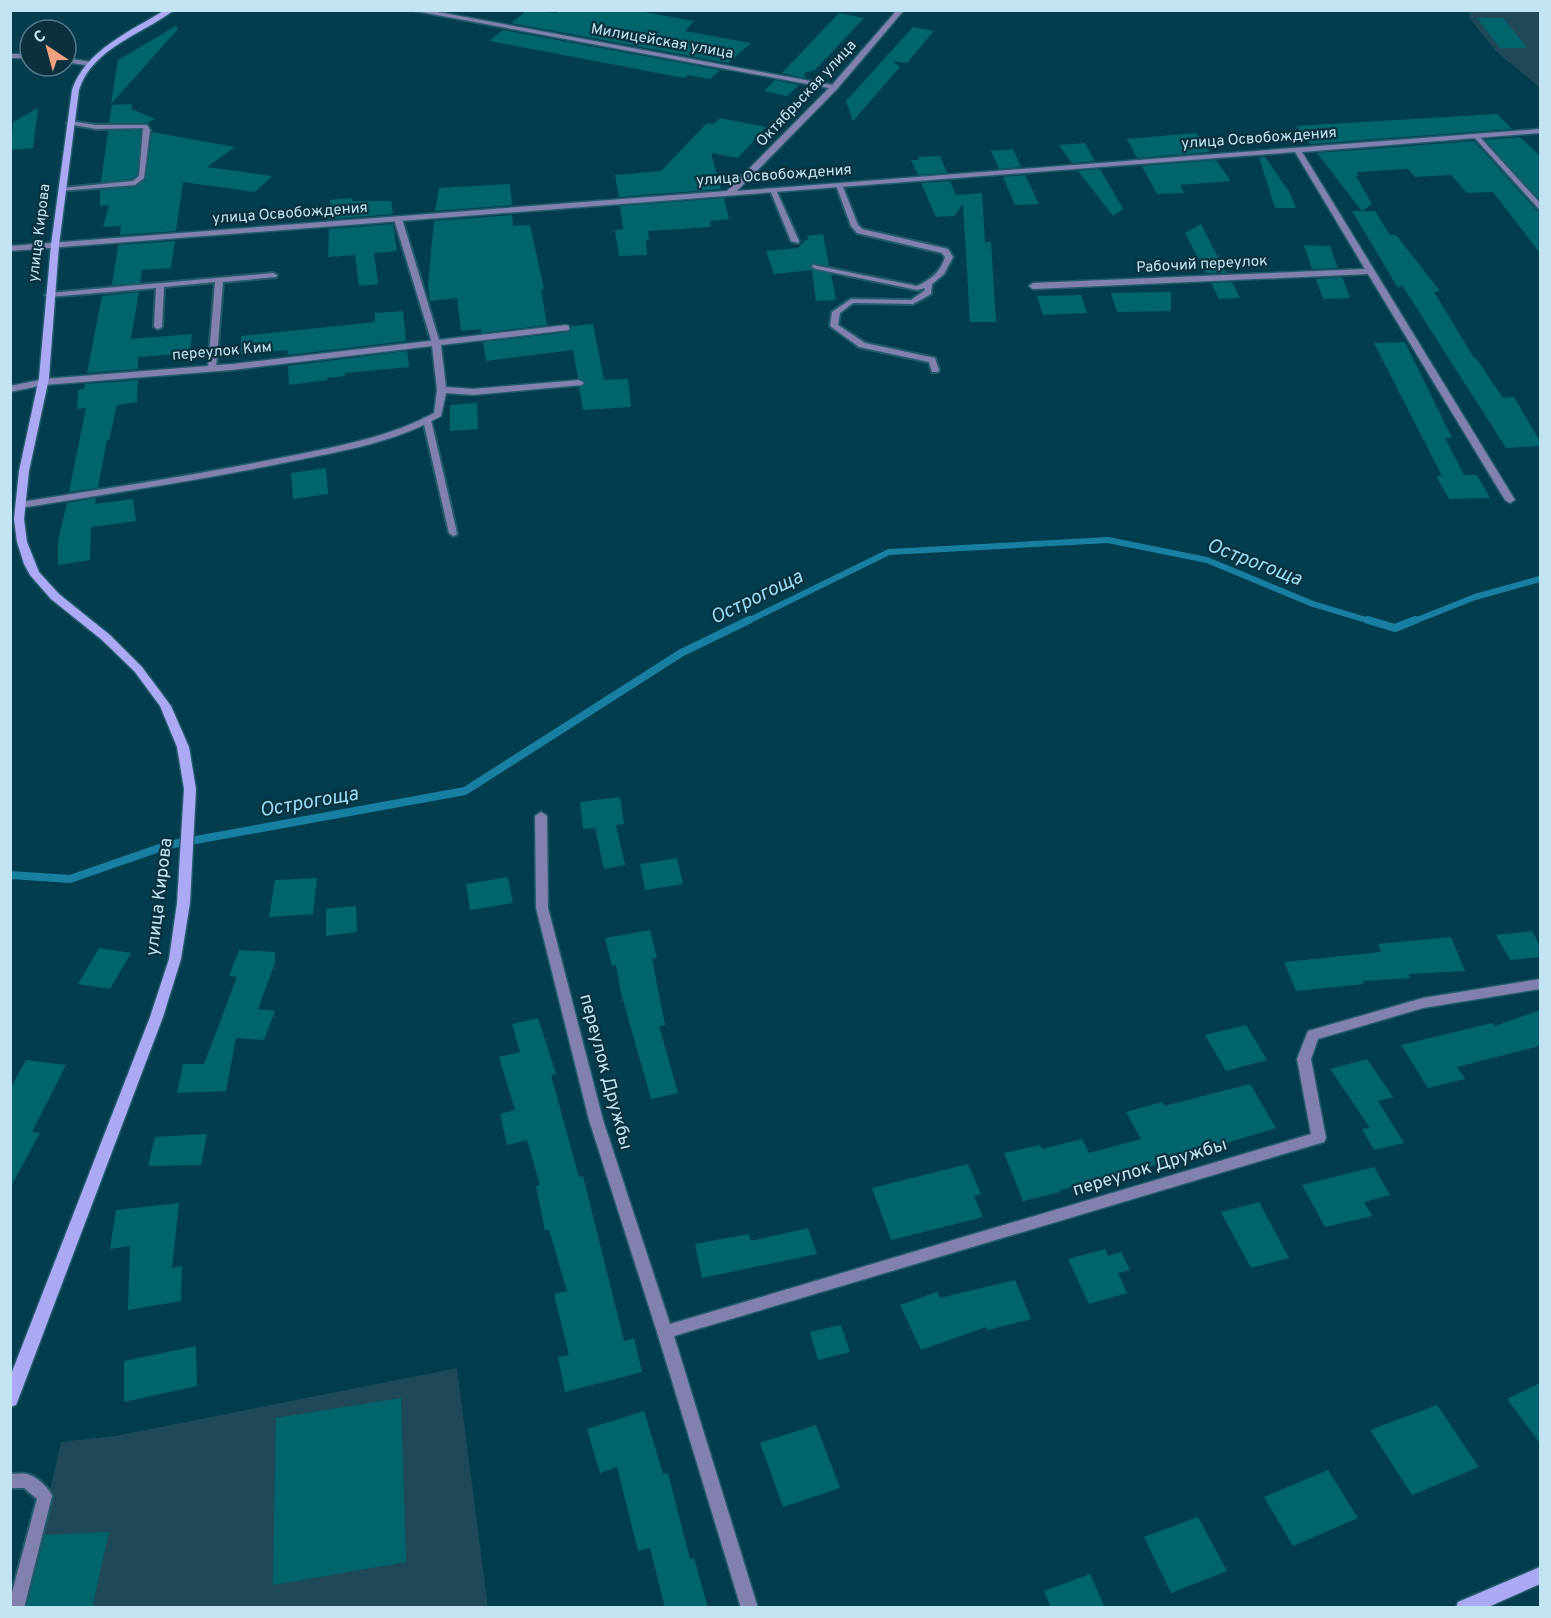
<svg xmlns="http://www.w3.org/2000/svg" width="1551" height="1618" viewBox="0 0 1551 1618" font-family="Overpass,sans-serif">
<rect width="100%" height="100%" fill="#013d4f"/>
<g fill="#1f4858">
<polygon points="1470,11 1540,11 1540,88 1496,51 1469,18"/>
<polygon points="457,1368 488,1607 23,1608 61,1442 115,1436"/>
</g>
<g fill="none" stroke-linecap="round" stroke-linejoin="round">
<g stroke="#197fa0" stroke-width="6">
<polyline points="746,622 889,552 1108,540 1207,560 1313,604 1373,622"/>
<polyline points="1412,622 1475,597 1540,579"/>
</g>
<g stroke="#197fa0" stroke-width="8">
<polyline points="1368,620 1395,628 1415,620"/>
<polyline points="10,875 70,879 168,845 465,791 681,653 749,620"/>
</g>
</g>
<g fill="#00646d">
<polygon points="528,10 556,13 560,10 633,10 694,21 685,31 751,43 728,63 511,23"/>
<polygon points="839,13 864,18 815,70 804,73 805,78 782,73"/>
<polygon points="1477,18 1503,18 1527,48 1500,48"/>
<polygon points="176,26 178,29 111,104 118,60"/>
<polygon points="913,27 934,31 907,63 892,61 900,67 853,121 846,101"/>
<polygon points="503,30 720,70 710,79 688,75 684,78 489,41"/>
<polygon points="775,80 799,85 787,96 764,91"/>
<polygon points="132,104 131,109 155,119 147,123 109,123 112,105"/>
<polygon points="38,108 33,148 11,150 13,122"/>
<polygon points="1497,114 1512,129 1310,144 1296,126"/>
<polygon points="720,118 766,127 738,158 711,153 721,189 619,197 615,175 661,171 707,123 714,124"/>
<polygon points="138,130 141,131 137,175 132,179 101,182 108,131"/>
<polygon points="152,132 235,147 207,167 272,176 255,192 183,182 176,231 120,235 121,226 103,227 109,205 100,206 100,190 135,187 145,180"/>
<polygon points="1196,133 1210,152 1137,158 1127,139"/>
<polygon points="1520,137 1540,156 1540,200 1485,140"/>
<polygon points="1474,141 1536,210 1540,211 1540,253 1493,192 1467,193 1451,175 1415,177 1408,169 1357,172 1359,176 1356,176 1372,204 1362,211 1317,153"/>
<polygon points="1085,143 1095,161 1072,163 1059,145"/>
<polygon points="1013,149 1021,167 999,169 991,151"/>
<polygon points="940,156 947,173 918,175 911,160 919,160 918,157"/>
<polygon points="1259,157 1265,157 1290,193 1296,208 1275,208"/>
<polygon points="1216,160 1231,181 1180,185 1184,193 1157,194 1142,166"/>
<polygon points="1100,169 1123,209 1113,216 1078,171"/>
<polygon points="1025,175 1039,204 1015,205 1003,177"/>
<polygon points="950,181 956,195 982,193 985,242 991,242 996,322 970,322 963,204 954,216 936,217 921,183"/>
<polygon points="510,184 512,205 435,211 439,188"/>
<polygon points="352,198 352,201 391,201 393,214 329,219 330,200"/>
<polygon points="724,198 729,219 710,221 711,227 648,231 649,240 646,240 647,255 619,256 615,230 623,229 620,206"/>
<polygon points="1352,211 1375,211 1390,235 1396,235 1440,291 1434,292 1474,358 1476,358 1503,398 1514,397 1540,441 1540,446 1506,448 1402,285 1398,288"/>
<polygon points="512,215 513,226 530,225 544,289 541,289 547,325 481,333 481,329 461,331 457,298 430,301 428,285 434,221"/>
<polygon points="393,224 397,251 374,253 378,284 359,286 355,255 328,257 329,229"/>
<polygon points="1201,224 1226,273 1206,273 1185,233"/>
<polygon points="823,234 829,266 813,263 810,268 831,274 836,300 816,301 812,270 774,274 766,251 798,248 805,240 808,240 807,236"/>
<polygon points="175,241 171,268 142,270 140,283 112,285 118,245"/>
<polygon points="1304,245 1330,246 1338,268 1312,269"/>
<polygon points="1342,277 1350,298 1323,299 1316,279"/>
<polygon points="1232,282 1240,298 1219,299 1211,283"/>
<polygon points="139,292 131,339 192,334 190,353 138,357 138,369 87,373 102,296"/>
<polygon points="1171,292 1171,311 1117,312 1111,293"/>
<polygon points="1081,295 1087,313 1043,315 1037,296"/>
<polygon points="403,311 406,341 288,355 287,350 241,355 241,336 375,322 375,313"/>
<polygon points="593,324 604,380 628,379 631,407 583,410 579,387 586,383 578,378 573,350 486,361 483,342 569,332 571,326"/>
<polygon points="1405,342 1452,438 1445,438 1464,475 1477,475 1490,498 1449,499 1436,476 1442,476 1374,343"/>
<polygon points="407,351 409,367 345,373 345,376 326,378 328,380 289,385 288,366"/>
<polygon points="138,380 137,402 117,405 109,440 107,440 98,488 69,492 86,408 77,409 78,390 84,389 85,384"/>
<polygon points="477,403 478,429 450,431 450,405"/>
<polygon points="326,468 328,494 293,499 291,473"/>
<polygon points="96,498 95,504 133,499 136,521 91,527 90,560 58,565 58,541 67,503"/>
<polygon points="620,797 624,824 616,825 625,865 604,869 595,828 583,829 580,802"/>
<polygon points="677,858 683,884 645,890 640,864"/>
<polygon points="508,877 513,903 470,910 466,884"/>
<polygon points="317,878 313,914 269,917 275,880"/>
<polygon points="356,906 357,932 326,936 326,909"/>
<polygon points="650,930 657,958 652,959 665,1025 659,1026 678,1093 651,1099 621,993 616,965 612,966 605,938"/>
<polygon points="1532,931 1540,946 1540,957 1510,960 1496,935"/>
<polygon points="1451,937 1465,971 1409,974 1410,978 1363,981 1364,984 1296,991 1284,962 1381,952 1378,944"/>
<polygon points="99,948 131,953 110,989 78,984"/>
<polygon points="239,950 275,952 275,963 258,1009 275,1011 264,1040 236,1038 226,1091 177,1093 183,1064 204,1064 237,977 229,976"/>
<polygon points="1540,1010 1540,1046 1457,1067 1465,1079 1428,1088 1401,1045 1492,1023 1495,1026"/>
<polygon points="538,1018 556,1074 551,1075 579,1177 583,1176 624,1341 634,1338 642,1372 565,1392 558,1357 569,1355 554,1294 567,1291 549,1230 545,1230 536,1186 540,1185 527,1140 507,1145 500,1114 515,1110 499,1057 520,1052 512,1024"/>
<polygon points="1246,1025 1267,1060 1226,1071 1205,1035"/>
<polygon points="1367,1059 1393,1097 1378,1101 1404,1143 1374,1150 1362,1129 1370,1128 1330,1069"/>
<polygon points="26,1060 66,1065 32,1132 40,1133 10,1188 10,1089"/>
<polygon points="1250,1084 1276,1128 1138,1170 1060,1190 1061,1192 1023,1201 1004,1153 1040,1145 1042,1149 1082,1139 1089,1153 1141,1139 1126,1112 1162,1102 1164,1106"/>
<polygon points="207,1134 201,1165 148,1166 155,1137"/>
<polygon points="968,1164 981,1194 974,1196 983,1217 891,1240 872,1188"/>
<polygon points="1374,1167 1390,1195 1364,1202 1372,1216 1325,1227 1302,1185"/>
<polygon points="1259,1202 1289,1258 1251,1268 1221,1212"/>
<polygon points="179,1203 172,1268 182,1266 181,1301 128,1310 130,1246 110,1249 116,1210"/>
<polygon points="808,1228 817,1254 702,1278 695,1244 749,1234 751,1241"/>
<polygon points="1105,1249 1108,1256 1121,1252 1130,1270 1118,1273 1127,1293 1089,1304 1068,1259"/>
<polygon points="1015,1280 1031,1319 987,1330 986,1327 921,1350 900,1305 937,1292 940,1298"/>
<polygon points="841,1325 850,1352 818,1360 810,1332"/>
<polygon points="196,1346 197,1386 124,1402 124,1361"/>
<polygon points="1540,1383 1540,1443 1507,1399"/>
<polygon points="401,1398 406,1562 273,1585 276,1418"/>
<polygon points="1437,1405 1479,1467 1412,1495 1370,1430"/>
<polygon points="644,1411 663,1474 668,1473 690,1559 694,1558 708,1608 665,1608 650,1548 638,1551 617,1467 600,1473 587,1429"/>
<polygon points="816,1425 840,1488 783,1507 760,1443"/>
<polygon points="1328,1470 1358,1518 1293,1546 1264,1497"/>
<polygon points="1198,1517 1227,1571 1171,1593 1144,1537"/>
<polygon points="109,1532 92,1608 26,1608 45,1535"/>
<polygon points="1090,1574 1105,1608 1051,1608 1044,1591"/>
</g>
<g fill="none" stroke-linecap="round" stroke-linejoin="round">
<defs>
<g id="lane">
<polygon points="70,121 96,125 147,125 150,130 144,178 135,185 60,191 60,189 62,188 133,181 139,176 143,128 96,129 68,124 67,123"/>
<polygon points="1474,135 1478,135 1540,203 1540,209 1538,208 1474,137"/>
<path d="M837,184l5,1 16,40 4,4 86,20 5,8 -9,17 -12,10 -1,10 -18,10 -60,-1 -13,10 -2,12 27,18 70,15 4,12 -1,2h-6l-3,-10 -70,-15 -29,-21 2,-14 19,-13 60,1 13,-9 1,-3 -8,2 -101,-21 -4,-2 1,-2 104,21c13,-6 24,-14 28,-29l-3,-4 -85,-20 -6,-7 -15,-41z"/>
<polygon points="771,189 776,190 799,241 798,243 791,241 770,190"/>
<polygon points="395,217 402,219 440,343 439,345 433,345 432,343 394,219"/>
<polygon points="273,273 277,275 276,277 223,282 216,368 212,370 208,368 215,282 164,287 162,327 158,329 154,327 156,288 49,297 45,295 49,293"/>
<polygon points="424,418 430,418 431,420 457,533 456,535 453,536 449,533 423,420"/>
<path d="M10,1474c5,0 11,-1 16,0 9,1 23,14 26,22l-28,112h-14v-8l27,-101 -13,-11h-14z"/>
</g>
<g id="street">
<polygon points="410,10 427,10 832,85 897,10 904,10 837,89 737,191 1540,129 1540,133 1302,152 1515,500 1510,503 1505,500 1368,274 1033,289 1029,286 1033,283 1365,269 1295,152 10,251 10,246 727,191 829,88"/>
<rect x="10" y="54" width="20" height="4"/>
<polygon points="66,58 91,62 95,64 91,66 66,62"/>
<path d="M566,325l3,1v4l-128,15 5,42 27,2 106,-9 5,3 -2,2 -109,10 -27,-2 -5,23c-45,26 -98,35 -148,45 -90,19 -181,32 -272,47l-5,-3 5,-3c90,-14 180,-28 269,-46 49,-10 100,-19 144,-43l3,-23 -5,-44 -200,24 -188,15 -34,7v-6l34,-7 188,-15z"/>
<polygon points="541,812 547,816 548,908 603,1120 670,1324 1311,1134 1297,1059 1308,1031 1423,998 1540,979 1540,989 1423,1008 1318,1039 1311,1059 1326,1138 1324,1142 674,1336 758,1608 741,1608 657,1332 589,1120 536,908 535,816"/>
</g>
<g id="secondary">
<path d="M165,10h9c-31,24 -82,38 -95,80l-20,155 -10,133 -20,93 -5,48 3,23 12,30 20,22 51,41 32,32 29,39 18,41 7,42 -6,114 -9,56 -18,58 -145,383 -2,5 -6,2v-30l140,-360 19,-58 8,-56 7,-114 -7,-42 -17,-41 -25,-34 -33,-32 -51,-41 -21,-24 -6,-11 -7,-22 -3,-23 5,-48 20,-93 12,-133 21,-155c13,-40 61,-60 93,-80z"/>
<polygon points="1540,1567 1540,1584 1486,1608 1456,1608 1458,1602"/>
</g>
</defs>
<use href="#lane" stroke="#245b6c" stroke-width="4"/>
<use href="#street" stroke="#245b6c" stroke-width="3"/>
<use href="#secondary" stroke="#245b6c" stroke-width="3"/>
<use href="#lane" fill="#8180af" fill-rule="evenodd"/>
<use href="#street" fill="#8180af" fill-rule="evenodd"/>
<use href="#secondary" fill="#aba8f4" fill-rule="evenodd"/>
</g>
<g text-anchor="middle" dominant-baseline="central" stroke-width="4.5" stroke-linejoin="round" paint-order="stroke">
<g font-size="15" fill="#c2e3f1" stroke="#0c313e">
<text transform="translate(662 42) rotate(10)">Милицейская улица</text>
<text transform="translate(807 94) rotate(-47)">Октябрьская улица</text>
<text transform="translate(1259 139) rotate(-4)">улица Освобождения</text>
<text transform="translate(774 176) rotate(-4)">улица Освобождения</text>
<text transform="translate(290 214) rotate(-4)">улица Освобождения</text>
<text transform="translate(40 233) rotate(-83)">улица Кирова</text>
<text transform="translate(1202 265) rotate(-3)">Рабочий переулок</text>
<text transform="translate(222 352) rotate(-5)">переулок Ким</text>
</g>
<g font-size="18" fill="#c2e3f1" stroke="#0c313e">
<text transform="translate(160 897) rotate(-83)">улица Кирова</text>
<text transform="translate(605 1072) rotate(75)">переулок Дружбы</text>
<text transform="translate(1150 1168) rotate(-17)">переулок Дружбы</text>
</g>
<g font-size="20" font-style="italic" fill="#98dcf7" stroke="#0c313e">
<text transform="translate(1254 563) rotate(21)">Острогоща</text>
<text transform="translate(757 598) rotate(-26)">Острогоща</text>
<text transform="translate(309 803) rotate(-10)">Острогоща</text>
</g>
</g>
<rect width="1551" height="1618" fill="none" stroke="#c2e3f1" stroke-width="24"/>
<g transform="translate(48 48) rotate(324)"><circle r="28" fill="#0c313e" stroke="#557886" stroke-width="1.5"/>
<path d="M0-4.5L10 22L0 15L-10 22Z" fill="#f1a17d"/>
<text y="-9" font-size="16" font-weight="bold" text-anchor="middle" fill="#c2e3f1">С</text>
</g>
</svg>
